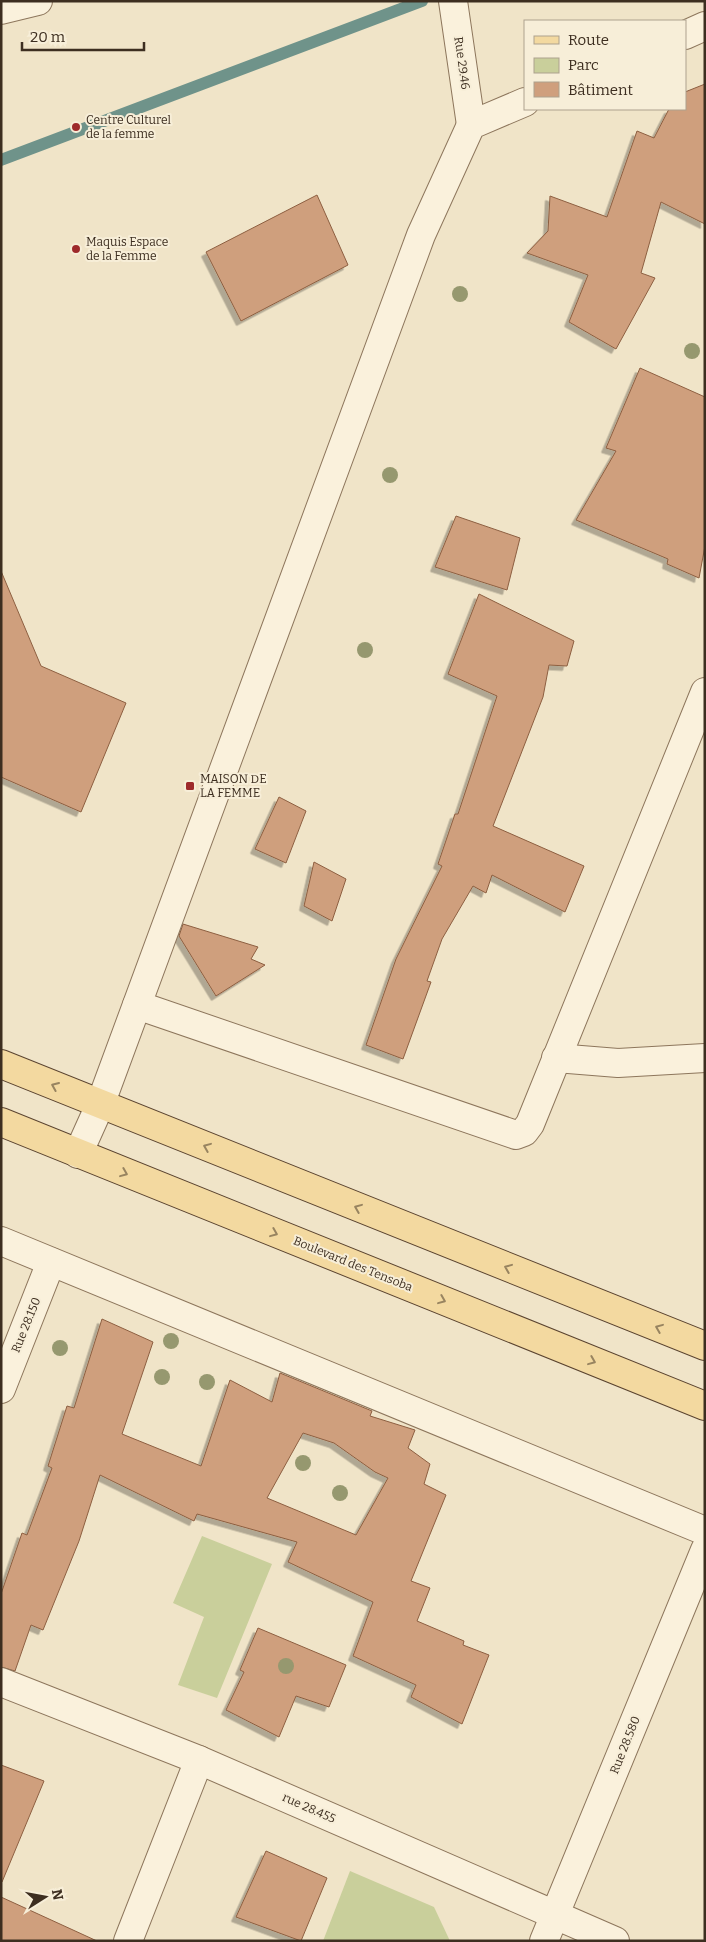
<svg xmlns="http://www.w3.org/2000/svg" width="706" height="1942" viewBox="0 0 706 1942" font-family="Bitter,serif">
<defs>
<filter id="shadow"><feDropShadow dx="-4.5" dy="4.5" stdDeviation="0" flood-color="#0004"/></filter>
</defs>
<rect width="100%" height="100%" fill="#f0e4c8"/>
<g fill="#c9cf9b">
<polygon points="202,1536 272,1564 217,1698 178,1685 204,1617 173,1603"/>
<polygon points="350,1871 434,1907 450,1941 323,1941"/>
</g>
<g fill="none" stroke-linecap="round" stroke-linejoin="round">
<polyline stroke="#6f938a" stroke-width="12" points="1,160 422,1"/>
</g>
<g fill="#cf9f7d" stroke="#8d5f41" fill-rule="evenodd" filter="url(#shadow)">
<polygon points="705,84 705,224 661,202 641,273 655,278 616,349 569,322 588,275 527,253 548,231 550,196 607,217 637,131 654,138 669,109 685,109 685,92"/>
<polygon points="317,195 348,265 241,321 206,252"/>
<polygon points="640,368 705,397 705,546 699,578 667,564 668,559 576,520 616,451 606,448"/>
<polygon points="456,516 520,538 507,590 435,567"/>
<polygon points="1,571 41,666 126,703 81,812 1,777"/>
<polygon points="479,594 574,641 567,666 549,665 543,697 493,826 584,866 565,912 492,875 486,893 473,886 442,939 427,981 431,982 403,1059 366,1045 396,959 442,866 438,864 455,814 458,814 497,696 448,674"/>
<polygon points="279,797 306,811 286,863 255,849"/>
<polygon points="314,862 346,879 332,921 304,906"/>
<polygon points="183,924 258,947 251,959 265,965 216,996 179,936"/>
<path d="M102,1319l51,23 -31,92 79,32 29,-86 42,22 8,-29 92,38 -2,5 45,14 -7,18 22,16 -6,20 22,11 -35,86 19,7 -13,33 47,20 -1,4 26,10 -27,69 -51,-27 5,-12 -63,-29 20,-54 -85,-40 9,-20 -100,-28 -3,7 -94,-46 -21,66 -36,89 -12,-5 -16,46 -14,-4v-73l21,-61 5,2 25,-67 -4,-2 19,-60 7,2zM303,1433l31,10 41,29 13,6 -32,57 -89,-37z"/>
<polygon points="258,1628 346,1665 329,1707 296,1696 279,1737 226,1710 244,1672 240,1670"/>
<polygon points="1,1765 44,1781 2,1882 1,1882"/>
<polygon points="266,1851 327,1878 301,1941 236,1917"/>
<polygon points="1,1897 97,1941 1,1941"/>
</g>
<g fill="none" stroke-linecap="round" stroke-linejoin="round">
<defs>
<g id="minor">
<polyline points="453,1 471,125"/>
<polyline points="1,10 38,1"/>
<polyline points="685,35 705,26"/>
<polyline points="137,1005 516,1135 524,1132 530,1124 705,692"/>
<polyline points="556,1058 618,1063 705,1058"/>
<polyline points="78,1154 100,1105 421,235 471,125 525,102"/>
<polyline points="1,1241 705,1531"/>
<polyline points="1,1389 51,1262"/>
<polyline points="1,1682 199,1760 615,1941"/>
<polyline points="128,1941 199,1760"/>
<polyline points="544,1941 705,1550"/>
</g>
<g id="major">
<polyline points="1,1064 705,1346"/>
<polyline points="1,1122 705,1406"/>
</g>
</defs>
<use href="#minor" stroke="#8d765c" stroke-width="30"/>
<use href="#major" stroke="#5b4430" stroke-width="30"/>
<use href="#minor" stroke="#faf1dc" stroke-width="28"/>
<use href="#major" stroke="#f3d9a0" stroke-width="28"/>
</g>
<g fill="#96986f">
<circle cx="460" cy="294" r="8"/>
<circle cx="692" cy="351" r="8"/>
<circle cx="390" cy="475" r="8"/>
<circle cx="365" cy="650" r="8"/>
<circle cx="171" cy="1341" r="8"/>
<circle cx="60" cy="1348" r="8"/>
<circle cx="162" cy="1377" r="8"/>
<circle cx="207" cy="1382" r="8"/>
<circle cx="303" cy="1463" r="8"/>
<circle cx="340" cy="1493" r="8"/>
<circle cx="286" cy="1666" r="8"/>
</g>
<defs><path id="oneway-chevron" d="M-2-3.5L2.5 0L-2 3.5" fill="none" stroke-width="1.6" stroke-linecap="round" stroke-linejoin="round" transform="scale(1.25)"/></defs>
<g stroke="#988460">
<use href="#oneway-chevron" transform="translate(55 1086) rotate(-157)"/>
<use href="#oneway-chevron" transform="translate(207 1147) rotate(-158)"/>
<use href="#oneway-chevron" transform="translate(124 1173) rotate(22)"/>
<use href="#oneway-chevron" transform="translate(358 1208) rotate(-158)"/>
<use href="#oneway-chevron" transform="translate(274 1233) rotate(22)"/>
<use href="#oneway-chevron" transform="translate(508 1268) rotate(-158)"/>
<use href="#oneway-chevron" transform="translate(442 1300) rotate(22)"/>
<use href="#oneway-chevron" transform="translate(659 1328) rotate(-158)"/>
<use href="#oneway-chevron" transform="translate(592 1361) rotate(22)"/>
</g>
<g fill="#9e2a2b" stroke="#f7eed8" stroke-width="2">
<circle cx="76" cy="127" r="5"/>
<circle cx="76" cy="249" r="5"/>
<rect x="185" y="781" width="10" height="10" rx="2.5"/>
</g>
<g text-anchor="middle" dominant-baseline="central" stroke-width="4" stroke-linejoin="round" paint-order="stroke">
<g font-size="12" fill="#3d2e20" stroke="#f7eed8">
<text transform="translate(462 63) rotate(82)">Rue 29.46</text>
<text transform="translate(353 1264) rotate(22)">Boulevard des Tensoba</text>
<text transform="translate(26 1325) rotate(-68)">Rue 28.150</text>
<text transform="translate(625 1745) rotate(-68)">Rue 28.580</text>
<text transform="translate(309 1808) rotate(24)">rue 28.455</text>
</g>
<g font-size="12" fill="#3d2e20" stroke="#f7eed8" text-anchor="start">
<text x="86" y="120">Centre Culturel<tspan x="86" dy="14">de la femme</tspan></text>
<text x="86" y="242">Maquis Espace<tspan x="86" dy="14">de la Femme</tspan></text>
<text x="200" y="779">MAISON DE<tspan x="200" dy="14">LA FEMME</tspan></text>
</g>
</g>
<rect width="706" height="1942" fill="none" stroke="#3d2e20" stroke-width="5"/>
<rect x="524" y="20" width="162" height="90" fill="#f7eed8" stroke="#ada18e"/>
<rect x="534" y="36" width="25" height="8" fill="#f3d9a0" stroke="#ada18e"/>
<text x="568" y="45" font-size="15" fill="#3d2e20">Route</text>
<rect x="534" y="58" width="25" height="15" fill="#c9cf9b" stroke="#ada18e"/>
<text x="568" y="70" font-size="15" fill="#3d2e20">Parc</text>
<rect x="534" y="82" width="25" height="15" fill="#cf9f7d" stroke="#ada18e"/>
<text x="568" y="95" font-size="15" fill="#3d2e20">Bâtiment</text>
<g transform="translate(45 1897) rotate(79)" stroke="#f7eed8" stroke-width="4" paint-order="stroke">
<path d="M0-4L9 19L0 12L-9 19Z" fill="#3d2e20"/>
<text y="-8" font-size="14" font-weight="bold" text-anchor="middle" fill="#3d2e20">N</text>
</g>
<path d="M22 42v8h122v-8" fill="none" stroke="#3d2e20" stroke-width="2.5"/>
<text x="30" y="42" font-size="15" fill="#3d2e20" stroke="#f7eed8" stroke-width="4" paint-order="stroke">20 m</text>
</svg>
